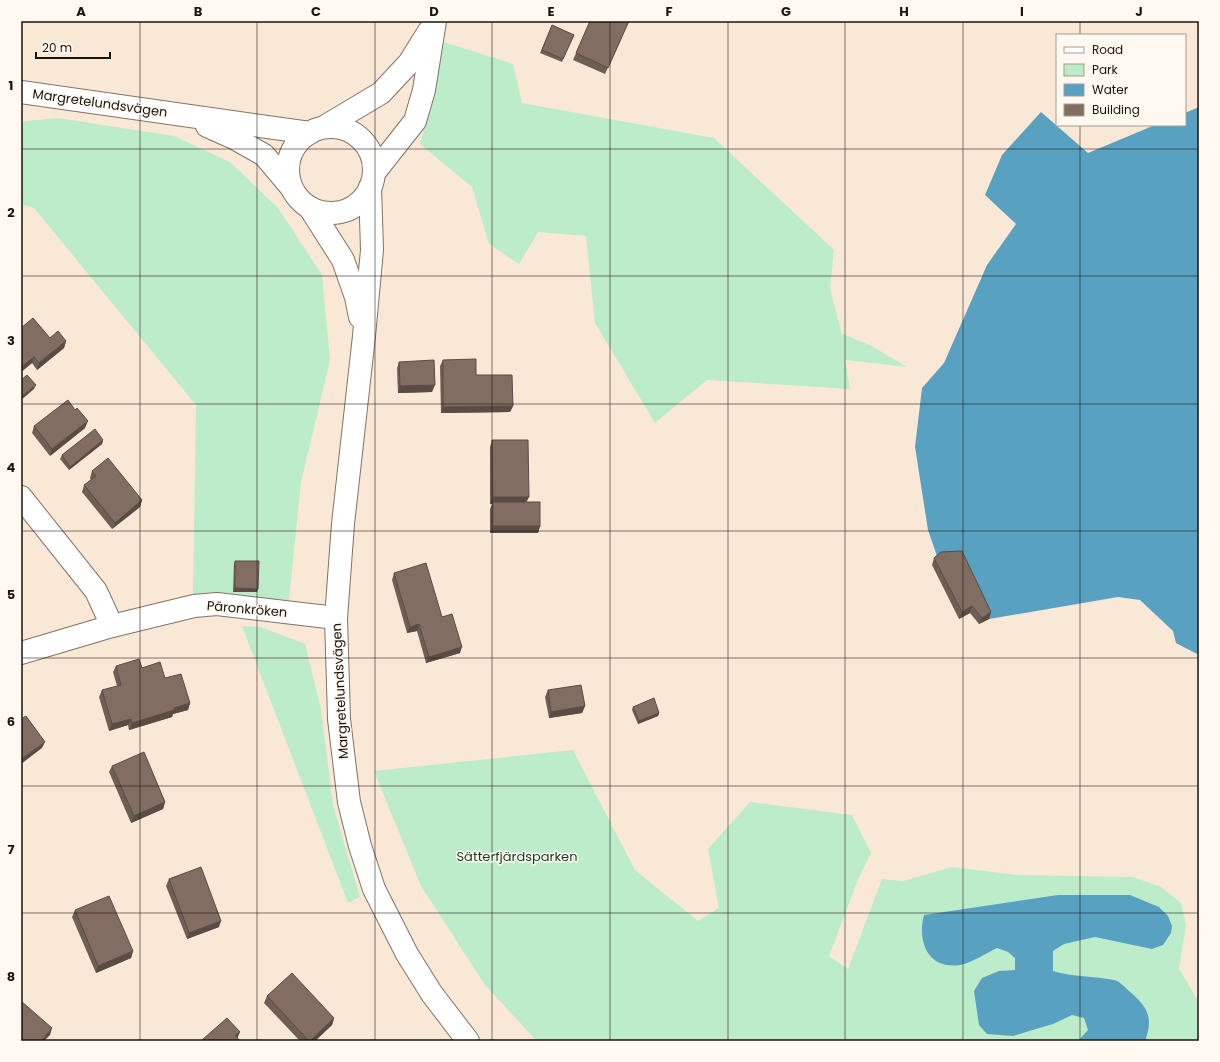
<svg xmlns="http://www.w3.org/2000/svg" width="1220" height="1062" viewBox="0 0 1220 1062" font-family="Poppins,sans-serif">
<rect width="100%" height="100%" fill="#fae8d6"/>
<g fill="#bcecc9">
<polygon points="444,42 513,64 522,103 714,138 834,250 830,289 842,334 870,345 907,367 845,360 850,389 707,380 655,423 595,323 586,236 538,232 519,264 489,244 472,187 420,144 436,85"/>
<polygon points="58,118 174,136 230,162 278,208 322,275 330,360 301,482 289,600 231,598 193,594 196,405 34,208 21,204 21,125 25,121"/>
<polygon points="242,626 261,627 305,644 321,709 333,805 360,897 348,903"/>
<polygon points="573,750 635,870 698,921 719,908 708,849 750,802 852,815 871,853 859,877 829,956 848,969 882,879 903,881 952,867 1018,875 1133,877 1161,887 1181,903 1186,925 1179,968 1199,1003 1199,1041 537,1041 485,985 421,886 374,771"/>
</g>
<g fill="#59a1c1">
<polygon points="1199,107 1199,655 1176,643 1173,631 1140,600 1118,597 989,619 938,559 928,530 915,447 922,388 944,363 987,265 1016,224 985,195 1002,155 1041,112 1088,153 1155,125 1185,125 1185,113"/>
<path d="M1058,895h72l29,12 9,9 4,10 -1,7 -8,12 -11,4 -57,-12 -31,7 -11,7v20c20,6 41,5 61,9 5,1 11,7 15,11 18,15 25,26 16,50h-67l10,-11 -4,-12 -12,-3 -19,9 -40,12 -26,-2 -8,-9 -5,-34 8,-13 17,-7 16,-1v-12l-7,-6 -11,-4c-10,5 -26,15 -37,17 -32,5 -43,-23 -36,-50z"/>
</g>
<g fill="none" stroke-linecap="round" stroke-linejoin="round">
<defs>
<g id="minor">
<polyline points="21,92 310,133"/>
<polyline points="207,126 234,138 264,155 291,187"/>
<polyline points="324,127 381,93 409,63 429,31"/>
<circle cx="331" cy="170" r="43"/>
<polyline points="374,173 415,121 424,90 435,21"/>
<polyline points="370,187 372,250 364,336 343,524 336,618 339,719 349,802 360,846 374,889 407,954 432,994 468,1041"/>
<polyline points="310,208 343,260 356,297 360,317"/>
<polyline points="21,497 96,591 112,626"/>
<polyline points="21,653 112,626 194,606 217,604 336,618"/>
</g>
</defs>
<use href="#minor" stroke="#827363" stroke-width="24"/>
<use href="#minor" stroke="#fff" stroke-width="22"/>
</g>
<g fill="#6f5e54">
<polygon points="590,21 629,21 605,74 573,60"/>
<polygon points="552,25 574,35 562,62 540,53"/>
<polygon points="21,328 50,338 66,341 64,348 37,370 32,363 21,372"/>
<polygon points="443,360 513,406 510,412 441,413 440,366"/>
<polygon points="399,362 432,392 398,393 397,368"/>
<polygon points="34,426 85,428 50,456 32,433"/>
<polygon points="103,440 102,444 69,470 60,459 62,455"/>
<polygon points="492,440 540,526 538,533 490,533 490,509 492,504 490,504 490,447"/>
<polygon points="92,471 142,500 140,507 112,529 82,492 84,485 91,480 90,478"/>
<polygon points="934,558 991,612 989,619 979,624 970,613 959,619 932,565"/>
<polygon points="235,561 257,592 233,592 234,564"/>
<polygon points="394,573 442,617 460,653 426,663 417,631 407,633 392,580"/>
<polygon points="116,666 142,668 165,678 190,703 188,710 173,714 172,717 129,730 128,725 109,731 99,697 102,690 117,686 113,672"/>
<polygon points="548,690 585,706 582,713 549,718 545,697"/>
<polygon points="633,707 659,713 658,716 638,724 632,710"/>
<polygon points="112,766 165,802 163,809 131,823 109,772"/>
<polygon points="169,879 219,927 187,939 166,886"/>
<polygon points="75,910 133,951 131,958 96,973 72,917"/>
<polygon points="267,996 334,1018 332,1025 315,1041 300,1041 264,1003"/>
</g>
<g fill="#5a4c45">
<polygon points="66,341 64,348 37,370 39,363"/>
<polygon points="34,357 32,363 21,372 21,367"/>
<polygon points="36,385 34,389 21,400 21,397"/>
<polygon points="435,385 432,392 398,393 400,386"/>
<polygon points="513,406 510,412 441,413 443,407"/>
<polygon points="88,421 85,428 50,456 52,449"/>
<polygon points="103,440 102,444 69,470 70,467"/>
<polygon points="493,497 529,497 526,503 490,504"/>
<polygon points="142,500 140,507 112,529 115,523"/>
<polygon points="493,526 540,526 538,533 490,533"/>
<polygon points="235,588 258,589 257,592 233,592"/>
<polygon points="972,606 970,613 959,619 962,612"/>
<polygon points="991,612 989,619 979,624 982,618"/>
<polygon points="419,624 417,631 407,633 410,627"/>
<polygon points="462,647 460,653 426,663 429,657"/>
<polygon points="190,703 188,710 173,714 172,717 129,730 132,723 174,708"/>
<polygon points="585,706 582,713 549,718 551,712"/>
<polygon points="659,713 658,716 638,724 639,721"/>
<polygon points="131,719 128,725 109,731 112,724"/>
<polygon points="45,742 42,748 21,764 21,759"/>
<polygon points="165,802 163,809 131,823 134,816"/>
<polygon points="221,921 219,927 187,939 189,933"/>
<polygon points="133,951 131,958 96,973 98,966"/>
<polygon points="334,1018 332,1025 315,1041 310,1041"/>
<polygon points="52,1028 50,1035 44,1041 41,1041"/>
<polygon points="240,1032 237,1039 235,1035"/>
</g>
<g fill="#816d62" stroke="#5a4c45">
<polygon points="590,21 629,21 608,68 576,53"/>
<polygon points="552,25 574,35 563,59 542,50"/>
<polygon points="33,318 50,338 58,331 66,341 39,363 34,357 21,367 21,328"/>
<polygon points="476,359 476,375 512,375 513,406 443,407 443,360"/>
<polygon points="434,360 435,385 400,386 399,362"/>
<polygon points="27,375 36,385 21,397 21,380"/>
<polygon points="68,400 75,410 77,408 88,421 52,449 34,426"/>
<polygon points="95,429 103,440 70,467 62,455"/>
<polygon points="492,440 528,440 529,497 493,497"/>
<polygon points="108,458 142,500 115,523 84,485 96,476 92,471"/>
<rect x="493" y="502" width="47" height="24"/>
<polygon points="962,551 991,612 982,618 972,606 962,612 934,558 941,552"/>
<polygon points="235,561 259,561 258,589 235,588"/>
<polygon points="426,563 442,617 452,614 462,647 429,657 419,624 410,627 394,573"/>
<polygon points="139,659 142,668 160,662 165,678 181,674 190,703 174,708 174,710 132,723 131,719 112,724 102,690 121,685 116,666"/>
<polygon points="581,685 585,706 551,712 548,690"/>
<polygon points="654,698 659,713 639,721 633,707"/>
<polygon points="26,716 45,742 21,759 21,719"/>
<polygon points="144,752 165,802 134,816 112,766"/>
<polygon points="201,867 221,921 189,933 169,879"/>
<polygon points="109,896 133,951 98,966 75,910"/>
<polygon points="292,973 334,1018 310,1041 309,1041 267,996"/>
<polygon points="21,1001 52,1028 41,1041 22,1041 21,1040"/>
<polygon points="227,1018 240,1032 235,1035 240,1041 203,1041 202,1040"/>
</g>
<path fill="none" stroke="#1a140e" stroke-width="1" stroke-opacity="0.55" d="M140,21v1020M257,21v1020M375,21v1020M492,21v1020M610,21v1020M728,21v1020M845,21v1020M963,21v1020M1080,21v14M1080,125v916M21,149h1178M21,276h1178M21,404h1178M21,531h1178M21,658h1178M21,786h1178M21,913h1178"/>
<g text-anchor="middle" dominant-baseline="central" stroke-width="3" stroke-linejoin="round" paint-order="stroke">
<g font-size="13" fill="#1a140e" stroke="#fff8f0">
<text transform="translate(100 103) rotate(8)">Margretelundsvägen</text>
<text transform="translate(247 609) rotate(5)">Päronkröken</text>
<text transform="translate(340 691) rotate(-93)">Margretelundsvägen</text>
</g>
<g font-size="13" fill="#0f3d21" stroke="#fff8f0">
<text x="517" y="856">Sätterfjärdsparken</text>
</g>
</g>
<rect width="1220" height="1062" fill="none" stroke="#fff8f0" stroke-width="44"/>
<rect x="1056" y="34" width="130" height="92" fill="#fff8f0" stroke="#a39d96"/>
<rect x="1064" y="47" width="20" height="6" fill="#ffffff" stroke="#a39d96"/>
<text x="1092" y="54" font-size="12" fill="#1a140e">Road</text>
<rect x="1064" y="64" width="20" height="12" fill="#bcecc9" stroke="#a39d96"/>
<text x="1092" y="74" font-size="12" fill="#1a140e">Park</text>
<rect x="1064" y="84" width="20" height="12" fill="#59a1c1" stroke="#a39d96"/>
<text x="1092" y="94" font-size="12" fill="#1a140e">Water</text>
<rect x="1064" y="104" width="20" height="12" fill="#816d62" stroke="#a39d96"/>
<text x="1092" y="114" font-size="12" fill="#1a140e">Building</text>
<path d="M36 52v6h74v-6" fill="none" stroke="#1a140e" stroke-width="2"/>
<text x="42" y="52" font-size="12" fill="#1a140e" stroke="#fff8f0" stroke-width="3" paint-order="stroke">20 m</text>
<rect x="22" y="22" width="1176" height="1018" fill="none" stroke="#1a140e" stroke-width="1.5"/>
<g font-size="13" text-anchor="middle" font-weight="bold" fill="#1a140e">
<text x="81" y="16">A</text>
<text x="198" y="16">B</text>
<text x="316" y="16">C</text>
<text x="434" y="16">D</text>
<text x="551" y="16">E</text>
<text x="669" y="16">F</text>
<text x="786" y="16">G</text>
<text x="904" y="16">H</text>
<text x="1022" y="16">I</text>
<text x="1139" y="16">J</text>
<text x="11" y="90">1</text>
<text x="11" y="217">2</text>
<text x="11" y="345">3</text>
<text x="11" y="472">4</text>
<text x="11" y="599">5</text>
<text x="11" y="726">6</text>
<text x="11" y="854">7</text>
<text x="11" y="981">8</text>
</g>
</svg>
